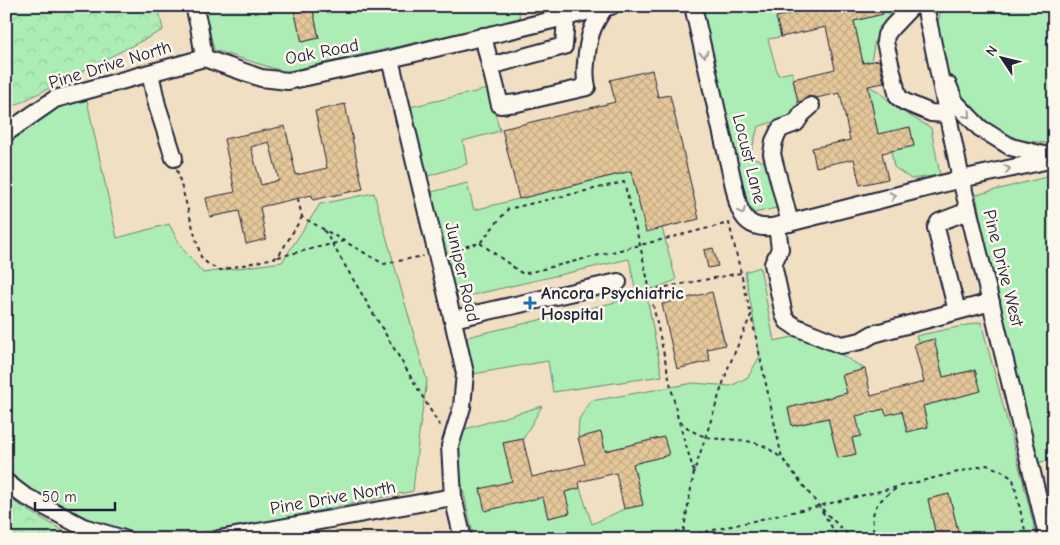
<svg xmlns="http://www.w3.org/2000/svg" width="1060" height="545" viewBox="0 0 1060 545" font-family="'Comic Neue',sans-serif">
<defs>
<pattern id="forest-crowns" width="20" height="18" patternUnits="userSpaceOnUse" patternTransform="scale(1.25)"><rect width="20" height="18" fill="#acedb5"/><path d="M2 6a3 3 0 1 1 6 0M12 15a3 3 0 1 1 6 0" fill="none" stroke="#94cb9d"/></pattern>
<pattern id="building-cross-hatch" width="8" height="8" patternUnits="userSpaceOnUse" patternTransform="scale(1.25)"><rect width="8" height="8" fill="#e5c799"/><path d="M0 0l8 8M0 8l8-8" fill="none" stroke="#c4ab85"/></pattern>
</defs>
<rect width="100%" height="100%" fill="#f4e9d3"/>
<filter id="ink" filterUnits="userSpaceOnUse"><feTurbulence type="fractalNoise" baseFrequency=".02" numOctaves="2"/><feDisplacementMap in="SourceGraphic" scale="10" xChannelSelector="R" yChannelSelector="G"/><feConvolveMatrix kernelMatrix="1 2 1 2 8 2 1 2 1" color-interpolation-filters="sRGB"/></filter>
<g filter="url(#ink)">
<polygon fill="#f0dfc2" points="158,6 1054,6 1054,539 77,539 6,497 6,110 163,30"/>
<g fill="#acedb5" stroke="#678878">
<polygon points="204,6 293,6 302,42 319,38 312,6 518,6 520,19 285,72 214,50"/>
<polygon points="702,6 724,6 726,14 748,6 821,6 777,17 781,37 768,39 778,75 792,72 798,102 795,114 758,127 750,156 769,164 781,207 754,213 747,202"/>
<polygon points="881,6 896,6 875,40 871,62 863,63 854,21 883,14"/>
<polygon points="942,6 1054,6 1054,144 1019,140 990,126 966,105 943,63 938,22"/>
<polygon points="868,86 878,91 898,109 931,128 940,175 911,179 894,167 891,151 914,146 910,127 878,134"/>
<polygon points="488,89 500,131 463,141 467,164 422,178 405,108"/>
<polygon points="86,96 117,238 169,224 182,248 203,273 282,262 320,204 374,193 427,381 419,433 413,491 271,521 197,533 138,534 87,518 28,488 6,471 6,148 13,140 59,107"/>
<polygon points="631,171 646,231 662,228 676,280 646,292 662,376 553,392 548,361 473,374 467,337 637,297 629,259 459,298 451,295 424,194 467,183 474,210"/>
<polygon points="1054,175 1054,459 1037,463 992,281 976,195"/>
<polygon points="760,267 774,341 807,334 865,369 842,375 847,393 788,408 793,426 828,418 838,458 856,454 847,418 884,409 902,411 907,432 928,427 923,406 980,391 975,370 943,377 934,340 919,343 916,336 981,322 1022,477 1037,539 960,539 949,494 928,499 935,531 903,539 474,539 454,449 459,431 542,406 523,439 503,443 543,497 548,518 569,513 565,492 580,488 592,524 624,509 643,505 633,464 668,455 664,437 605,451 601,432 578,438 579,419 591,401 694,383 731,386 748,377 760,356 745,272"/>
</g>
<g fill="url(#forest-crowns)" stroke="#678878">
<polygon points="6,6 158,6 163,30 6,110"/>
<polygon points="6,497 77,539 6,539"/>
</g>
<g fill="url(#building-cross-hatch)" stroke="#22223b" fill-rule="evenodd">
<polygon points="293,6 312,6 319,38 302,42"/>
<polygon points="825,6 881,6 883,14 854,21 863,63 879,60 884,83 868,86 878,134 910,127 914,146 882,153 888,179 860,185 854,159 816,167 812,148 850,140 840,93 816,98 809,96 802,101 798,102 793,79 835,69 826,27 781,37 776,17"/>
<polygon points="652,70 658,97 670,95 699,219 646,232 631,171 519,199 502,129 615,102 610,80"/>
<path d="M345,104l18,85 -50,11 -1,-5 -52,12 6,32 -20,5 -7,-33 -29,6 -4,-19 29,-6 -11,-53 61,-13 11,49 31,-7 -12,-57zM269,142l10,38 -18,5 -10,-38z"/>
<polygon points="713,248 718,266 708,268 704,250"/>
<polygon points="712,292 725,345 707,349 710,361 677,369 662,304"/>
<polygon points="934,339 943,377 975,370 981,391 923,406 928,427 907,432 902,411 886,415 884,409 856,416 861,436 852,438 856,454 838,458 828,418 792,426 788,408 847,393 842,375 865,369 871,396 924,382 914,344"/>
<polygon points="601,432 605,451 664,437 669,455 633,464 643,505 624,509 616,473 579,482 580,488 565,492 570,513 548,518 543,497 485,511 480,489 512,481 503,443 523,439 532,477 585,464 578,438"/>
<polygon points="949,494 960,539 917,539 916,535 935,531 928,499"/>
</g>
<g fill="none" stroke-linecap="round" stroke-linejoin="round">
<defs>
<g id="minor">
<polyline points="194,6 199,26 204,58"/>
<path d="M693,6l45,198c6,20 19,26 39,22l184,-47 93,-20"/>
<polyline points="912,6 892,27 886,35 885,42 898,97 905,102 931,113 947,114"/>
<polyline points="925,6 961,179 1048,539"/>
<path d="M483,36l17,69 17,-2 70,-16c-2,-9 -2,-16 -1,-24 2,-25 5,-36 19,-56"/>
<polyline points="204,58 261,78 288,81 390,59 611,6"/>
<polyline points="390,59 454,325 465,373 462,407 450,446 453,497 463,539"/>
<polyline points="490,66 564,46 566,17"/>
<polyline points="150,73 157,105 174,158"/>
<polyline points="948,85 955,102 980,128 1011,147 1052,157"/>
<polyline points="6,133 55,99 204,58"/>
<polyline points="790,223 772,154 774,141 780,129 796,123 802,114 811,106"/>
<polyline points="777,226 780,249 773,264 784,315 787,321 796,327 841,345 861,341 873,334 991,302"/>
<polyline points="957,311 936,228 939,222 968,211"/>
<polyline points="453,319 618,282"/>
<polyline points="6,482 23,495 83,527 124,539"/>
<polyline points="219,539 453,497"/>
</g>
</defs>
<use href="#minor" stroke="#22223b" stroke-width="20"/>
<g stroke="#22223b" stroke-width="2" stroke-dasharray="4 4" stroke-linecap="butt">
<path d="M177,170l24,87c6,7 11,10 20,13l57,-13 24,-40"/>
<polyline points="298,199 302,217 384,264 423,256"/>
<polyline points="324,230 441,428"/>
<polyline points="480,243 523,274 729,223 751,315"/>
<path d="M450,250l30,-7 28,-34 116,-27 16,63 38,174c27,29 49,15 81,25 8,2 16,10 23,14"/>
<polyline points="278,257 344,241"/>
<polyline points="650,290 741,273"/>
<polyline points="679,422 694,472"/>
<polyline points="822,509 852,539"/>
<polyline points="674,539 819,506 987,465 1002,471 1013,479 1027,539"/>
<polyline points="682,539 694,472 728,368 751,315 782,458 819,506 839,539"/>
<path d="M875,539c-6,-28 -1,-36 22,-51"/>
</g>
<use href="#minor" stroke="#fbf7ec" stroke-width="16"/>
</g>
<defs><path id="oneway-chevron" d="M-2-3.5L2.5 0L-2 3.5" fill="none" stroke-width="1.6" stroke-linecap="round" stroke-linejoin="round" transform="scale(1.25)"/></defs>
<g stroke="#99979c">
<use href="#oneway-chevron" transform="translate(704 54) rotate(77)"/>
<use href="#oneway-chevron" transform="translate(968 115) rotate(47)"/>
<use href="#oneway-chevron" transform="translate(1007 169) rotate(-12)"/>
<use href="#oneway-chevron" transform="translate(893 196) rotate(-14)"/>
<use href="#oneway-chevron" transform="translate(742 211) rotate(65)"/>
</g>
</g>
<path fill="#1f6fb2" stroke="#fbf7ec" stroke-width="2" d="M527.5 295.5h5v5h5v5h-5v5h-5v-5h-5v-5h5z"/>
<g text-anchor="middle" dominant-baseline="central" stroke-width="5" stroke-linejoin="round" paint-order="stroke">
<g font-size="18" fill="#22223b" stroke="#fbf7ec">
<text transform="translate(322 52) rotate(-11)">Oak Road</text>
<text transform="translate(110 65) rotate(-17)">Pine Drive North</text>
<text transform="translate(749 159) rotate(76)">Locust Lane</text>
<text transform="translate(1003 268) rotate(76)">Pine Drive West</text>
<text transform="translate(462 272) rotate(77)">Juniper Road</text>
<text transform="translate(333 498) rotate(-10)">Pine Drive North</text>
</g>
<g font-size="18" font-weight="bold" fill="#22223b" stroke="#fbf7ec" text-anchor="start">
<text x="541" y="293">Ancora Psychiatric<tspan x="541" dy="21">Hospital</tspan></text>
</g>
</g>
<rect width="1060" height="545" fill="none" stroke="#fbf7ec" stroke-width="25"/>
<rect x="12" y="12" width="1035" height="520" fill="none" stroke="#22223b" stroke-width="2" filter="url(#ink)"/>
<g transform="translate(1002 58) rotate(305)" stroke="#fbf7ec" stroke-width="4" paint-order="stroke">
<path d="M0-4L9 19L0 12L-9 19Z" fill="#22223b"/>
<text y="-8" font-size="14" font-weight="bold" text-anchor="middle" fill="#22223b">N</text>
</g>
<path d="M35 502v8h80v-8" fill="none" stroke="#22223b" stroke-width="2.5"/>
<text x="42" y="502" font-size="15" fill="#22223b" stroke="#fbf7ec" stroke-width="4" paint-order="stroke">50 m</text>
</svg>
